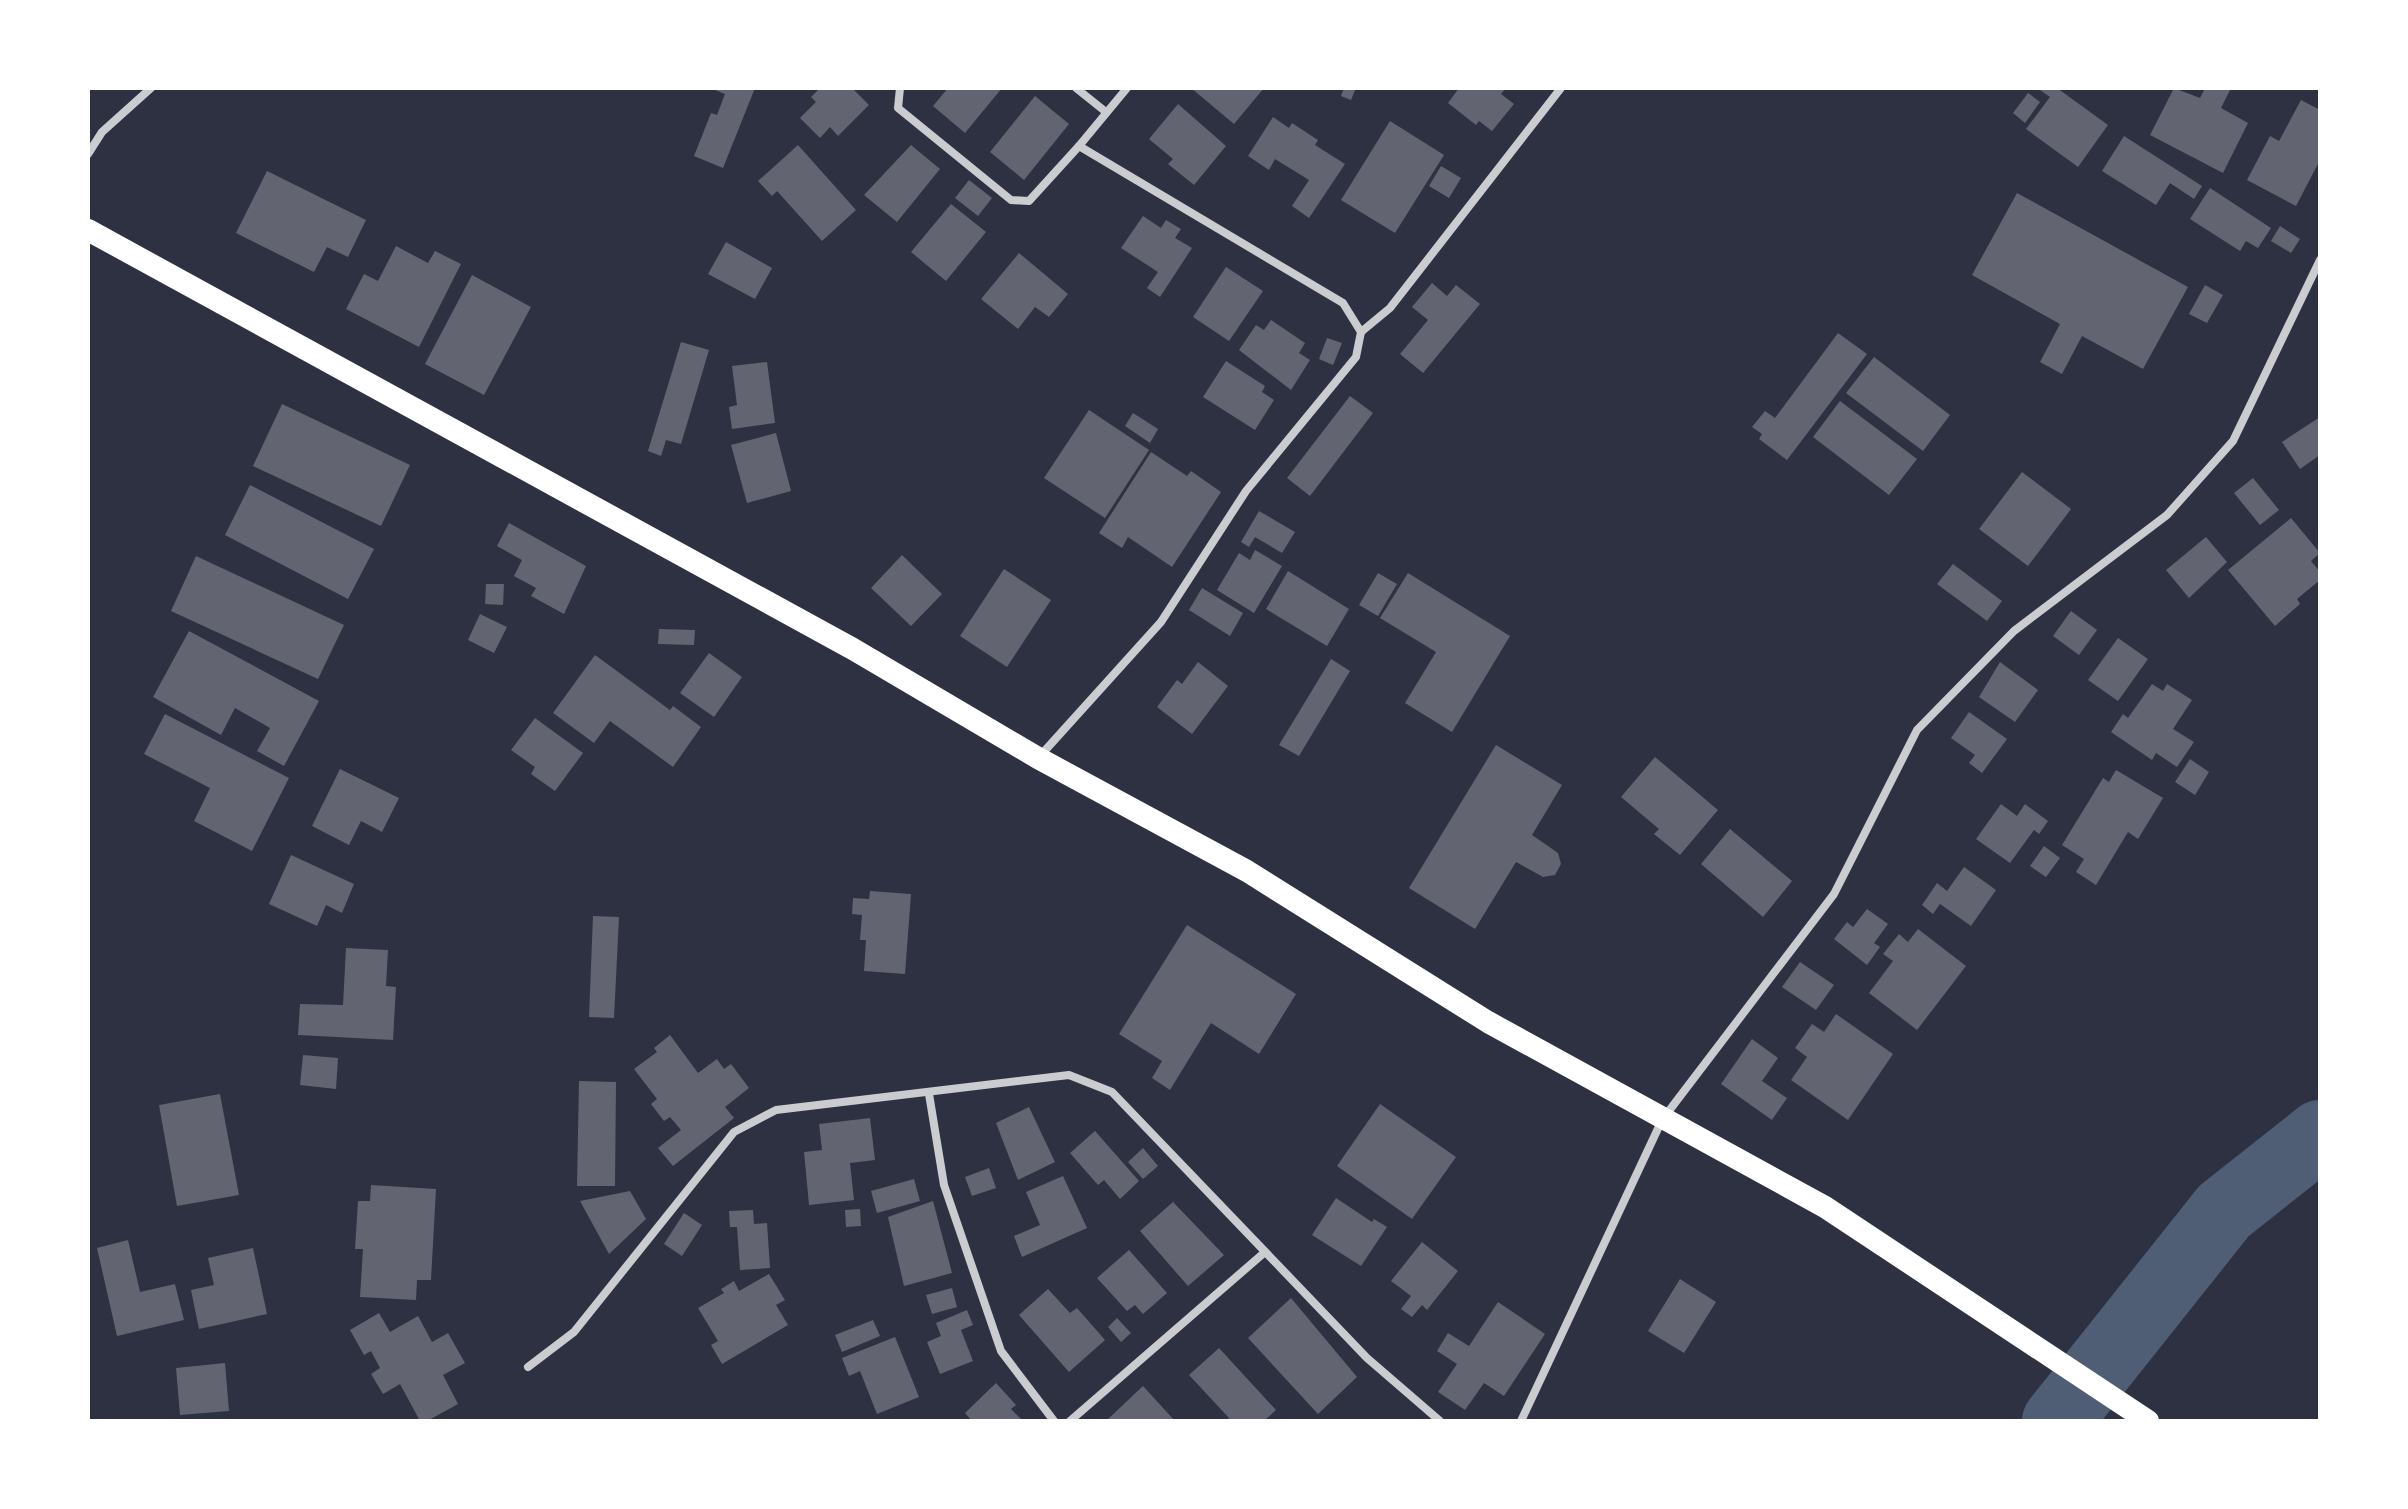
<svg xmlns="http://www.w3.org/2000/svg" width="2408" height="1509" viewBox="0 0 2408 1509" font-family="'PT Sans Narrow',sans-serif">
<rect width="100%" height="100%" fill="#2d3142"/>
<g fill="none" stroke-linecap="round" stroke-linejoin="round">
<polyline stroke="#4f5d75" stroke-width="70" points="2057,1421 2224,1211 2320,1135"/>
</g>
<g fill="#626471">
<polygon points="710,88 755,88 723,168 694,156 711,113 717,115 725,94"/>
<polygon points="820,88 852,88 869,105 838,136 830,127 820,138 800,118 816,102 811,97"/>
<polygon points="948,88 1002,88 965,133 933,106"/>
<polygon points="1191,88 1264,88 1234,124"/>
<polygon points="1344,88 1356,88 1351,100 1341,96"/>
<polygon points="1459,88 1506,88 1501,94 1514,104 1492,131 1479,121 1476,125 1448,103"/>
<polygon points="2037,88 2057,88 2108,125 2078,167 2026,129 2050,97"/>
<polygon points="2174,88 2200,98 2205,88 2230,90 2221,108 2248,123 2223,173 2150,135"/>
<polygon points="2028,93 2040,102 2025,123 2013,113"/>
<polygon points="1035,96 1069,124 1024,180 990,152"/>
<polygon points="2301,100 2320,110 2320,160 2296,206 2247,180 2270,136 2279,141"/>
<polygon points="1178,104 1226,146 1194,185 1168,164 1173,159 1149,139"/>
<polygon points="1273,117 1289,128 1292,123 1318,140 1315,145 1345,164 1309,218 1292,206 1309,180 1275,159 1269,170 1248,156"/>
<polygon points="1390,121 1444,155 1395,233 1341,200"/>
<polygon points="2124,136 2202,186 2194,199 2170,183 2156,205 2102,171"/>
<polygon points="798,145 856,210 822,241 777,191 772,196 758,181"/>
<polygon points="911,145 940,169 897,222 864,195"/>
<polygon points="1441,166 1461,178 1449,198 1429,186"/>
<polygon points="267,171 366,220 348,257 327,247 314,272 236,233"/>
<polygon points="969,180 992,198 978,216 955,198"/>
<polygon points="2210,188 2271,228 2258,248 2246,241 2240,251 2190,219"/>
<polygon points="2017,193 2188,287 2143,369 2082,336 2062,374 2040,362 2060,324 1972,275"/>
<polygon points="951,204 986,232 946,281 911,252"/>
<polygon points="1143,216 1161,228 1166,220 1181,229 1175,238 1192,248 1160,297 1147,288 1158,272 1121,248"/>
<polygon points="2280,226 2300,239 2291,253 2271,241"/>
<polygon points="726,242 772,268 755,299 708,274"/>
<polygon points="396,246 428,263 435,251 461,264 419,347 346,309 364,274 378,281"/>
<polygon points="1019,253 1068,294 1049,317 1035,307 1018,329 981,299"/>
<polygon points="1226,267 1263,291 1229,341 1193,317"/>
<polygon points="472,275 531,307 484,395 425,364"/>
<polygon points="1432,283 1447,296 1456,285 1480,304 1423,373 1400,354 1428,320 1412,307"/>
<polygon points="2205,285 2223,295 2207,323 2189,314"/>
<polygon points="1271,320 1305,343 1299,353 1310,360 1291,390 1239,350 1256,325 1264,330"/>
<polygon points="1838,333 1867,354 1787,460 1759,439 1762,434 1752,427 1765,411 1775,418"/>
<polygon points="1327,338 1342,343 1333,365 1319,359"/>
<polygon points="681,342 709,350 681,444 666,440 661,456 648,451"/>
<polygon points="1874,357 1950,415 1923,451 1846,393"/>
<polygon points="1226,361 1265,386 1262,392 1274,400 1255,430 1203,397"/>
<polygon points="767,362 775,423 732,429 729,407 737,405 732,366"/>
<polygon points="1350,396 1373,413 1310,496 1287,478"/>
<polygon points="1840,401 1917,459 1889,495 1813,437"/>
<polygon points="282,404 410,465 381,526 253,466"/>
<polygon points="1089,410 1149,450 1105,518 1044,478"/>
<polygon points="1133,413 1158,429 1150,443 1125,426"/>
<polygon points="2320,417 2320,455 2300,469 2282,442"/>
<polygon points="776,433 791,491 747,503 731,445"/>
<polygon points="1151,452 1187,476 1191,471 1221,492 1172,567 1128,537 1122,548 1099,533"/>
<polygon points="2022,472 2071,509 2028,566 1979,529"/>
<polygon points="2253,478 2279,510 2260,525 2234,493"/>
<polygon points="250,485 374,549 348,599 225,535"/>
<polygon points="1259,511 1295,532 1282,553 1255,537 1249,547 1241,542"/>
<polygon points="2291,518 2320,553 2311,561 2320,572 2320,580 2297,599 2300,604 2275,626 2228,570"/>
<polygon points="509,523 586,566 564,614 531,596 536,588 514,576 522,560 497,546"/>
<polygon points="2206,537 2227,562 2189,598 2166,570"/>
<polygon points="1255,550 1282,566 1254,613 1217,590 1239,553 1250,560"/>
<polygon points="902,555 942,594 911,626 871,588"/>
<polygon points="196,556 344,625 318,679 171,611"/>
<polygon points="1953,564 2002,601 1987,621 1937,584"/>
<polygon points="1004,569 1051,600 1007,667 960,636"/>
<polygon points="1288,571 1349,609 1327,646 1266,609"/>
<polygon points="1378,573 1397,584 1378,616 1359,605"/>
<polygon points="1408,573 1510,636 1452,732 1405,703 1436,652 1380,618"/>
<polygon points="486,584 504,584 503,605 485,604"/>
<polygon points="1202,588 1243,613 1230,636 1189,610"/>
<polygon points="2071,611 2097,630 2079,655 2053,636"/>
<polygon points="480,614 507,627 494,653 468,640"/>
<polygon points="659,629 695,630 694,645 658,644"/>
<polygon points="189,631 319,701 284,766 257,751 270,728 235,708 221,735 153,697"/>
<polygon points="2118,638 2148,659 2118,701 2088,680"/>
<polygon points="709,653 742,677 714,717 680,693"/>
<polygon points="595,655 670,710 673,706 701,727 673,767 610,721 594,743 553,713"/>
<polygon points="1331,659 1350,671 1299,756 1279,745"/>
<polygon points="1198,662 1228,686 1192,734 1157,707 1177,680 1182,684"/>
<polygon points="2000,662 2038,690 2015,722 1979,697"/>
<polygon points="2152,684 2163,691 2167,684 2192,700 2173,729 2194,742 2177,767 2156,753 2152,760 2111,732 2123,714 2128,718"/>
<polygon points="1969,712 2007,739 1982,773 1969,763 1975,755 1951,738"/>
<polygon points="165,714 289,778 252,851 194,821 210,788 144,754"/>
<polygon points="535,718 583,753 555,791 531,774 535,767 511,750"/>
<polygon points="1496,745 1562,785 1532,835 1558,853 1561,864 1555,875 1543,877 1516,862 1475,929 1409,888"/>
<polygon points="1655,757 1718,810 1680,855 1654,834 1659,829 1621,797"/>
<polygon points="2190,759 2209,772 2195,795 2175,782"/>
<polygon points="340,769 399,798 382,832 361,821 349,845 312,826"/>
<polygon points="2116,770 2163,798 2138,839 2128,832 2096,885 2076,872 2084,859 2062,845 2103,778 2109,782"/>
<polygon points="2001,804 2017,816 2025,804 2048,821 2039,834 2034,830 2010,863 1976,839"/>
<polygon points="1730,829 1792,881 1763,917 1701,864"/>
<polygon points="2044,846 2060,858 2046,877 2030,866"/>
<polygon points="291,855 354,884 342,913 326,905 317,926 269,904"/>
<polygon points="1964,867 1996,890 1971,926 1940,904 1933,914 1922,905 1937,883 1947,891"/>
<polygon points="870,891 911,894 905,974 864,971 866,940 860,940 862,915 852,914 853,898 869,899"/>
<polygon points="1867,909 1888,924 1874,943 1880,947 1867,965 1834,939 1847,922 1853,927"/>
<polygon points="593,916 619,917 614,1018 589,1017"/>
<polygon points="1187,925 1296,994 1259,1054 1211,1023 1170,1090 1152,1078 1162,1061 1119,1034"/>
<polygon points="1918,929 1966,966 1917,1030 1869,993 1893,961 1883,954 1899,934 1908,942"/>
<polygon points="346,948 388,950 386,986 396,987 393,1040 298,1035 300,1004 343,1005"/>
<polygon points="1800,962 1834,985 1816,1010 1782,987"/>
<polygon points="1836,1014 1893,1054 1848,1120 1791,1080 1807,1057 1795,1048 1812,1024 1824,1032"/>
<polygon points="670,1035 698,1073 717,1059 724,1069 731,1064 749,1088 725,1107 734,1118 673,1166 658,1148 681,1130 670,1117 664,1121 651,1104 657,1099 634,1069 657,1052 654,1048"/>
<polygon points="1752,1039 1778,1058 1762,1081 1787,1098 1772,1120 1721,1084"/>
<polygon points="303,1055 338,1058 336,1089 300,1085"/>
<polygon points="579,1081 616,1082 615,1186 577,1186"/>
<polygon points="220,1094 239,1195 177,1206 159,1105"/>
<polygon points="1380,1104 1456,1157 1412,1219 1337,1166"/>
<polygon points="1029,1107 1055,1162 1018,1180 996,1123"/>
<polygon points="870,1118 875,1160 850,1163 854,1200 809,1205 804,1152 822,1150 819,1124"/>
<polygon points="1095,1131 1139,1181 1120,1199 1104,1180 1098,1185 1070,1153"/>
<polygon points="1143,1148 1158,1166 1143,1179 1128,1162"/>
<polygon points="989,1168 996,1188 972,1196 965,1177"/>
<polygon points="1063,1176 1087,1228 1022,1257 1014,1236 1040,1225 1026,1192"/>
<polygon points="914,1179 920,1201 877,1213 871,1191"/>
<polygon points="371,1185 436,1189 431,1280 417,1280 416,1300 360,1297 363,1249 355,1249 358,1201 370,1201"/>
<polygon points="630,1191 646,1219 609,1254 580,1201"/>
<polygon points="1336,1198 1372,1222 1374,1219 1387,1227 1361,1266 1312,1235"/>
<polygon points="933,1201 952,1273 904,1286 888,1217"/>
<polygon points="1173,1202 1224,1255 1188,1286 1140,1231"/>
<polygon points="860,1209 861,1226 846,1227 845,1210"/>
<polygon points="753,1210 754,1224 767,1223 770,1268 740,1270 737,1227 730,1227 729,1211"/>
<polygon points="684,1213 702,1225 682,1256 664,1244"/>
<polygon points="128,1240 140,1292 175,1284 184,1320 117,1336 97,1248"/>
<polygon points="1422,1242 1458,1271 1427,1310 1422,1305 1412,1317 1401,1309 1411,1296 1391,1281"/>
<polygon points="253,1248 267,1314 199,1329 191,1290 214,1285 208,1258"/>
<polygon points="1129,1250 1167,1293 1143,1314 1135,1305 1127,1311 1097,1278"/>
<polygon points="769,1274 785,1300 776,1305 788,1325 722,1364 711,1345 718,1341 698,1308 724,1293 721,1289 734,1281 739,1291"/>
<polygon points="1680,1279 1716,1302 1684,1353 1648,1331"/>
<polygon points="952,1288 957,1307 932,1314 926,1295"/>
<polygon points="1048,1289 1070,1313 1077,1308 1105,1340 1069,1372 1019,1315"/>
<polygon points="1291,1298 1357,1377 1318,1414 1248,1338"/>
<polygon points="1498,1302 1545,1334 1504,1396 1484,1383 1465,1410 1438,1392 1457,1364 1437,1351 1448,1333 1469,1346"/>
<polygon points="967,1310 973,1325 961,1330 973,1361 940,1374 927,1342 941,1336 936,1323"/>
<polygon points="379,1313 390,1332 418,1316 432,1342 448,1333 465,1363 443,1375 458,1404 427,1421 420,1421 400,1384 383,1394 371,1374 380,1368 371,1351 364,1355 350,1330"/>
<polygon points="1117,1318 1131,1333 1121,1342 1108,1327"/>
<polygon points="873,1320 880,1336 842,1352 835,1335"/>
<polygon points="895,1337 919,1397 877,1414 860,1371 849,1376 842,1358"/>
<polygon points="1219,1348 1276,1410 1264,1421 1227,1421 1229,1418 1189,1375"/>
<polygon points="225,1363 229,1411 180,1415 176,1368"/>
<polygon points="996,1383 1016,1405 1011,1409 1023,1421 972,1421 965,1413"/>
<polygon points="1143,1386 1175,1421 1106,1421"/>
</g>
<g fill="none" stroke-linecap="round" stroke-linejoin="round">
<g stroke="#caccd0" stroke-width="8">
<polyline points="900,88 898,108 1011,200 1029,201 1079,146"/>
<polyline points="1076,88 1106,112"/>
<polyline points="88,154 102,132 151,88"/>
<polyline points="1361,332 1390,308 1561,88"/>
<polyline points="1040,756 1161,622 1246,491 1356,357 1361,332 1343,303 1079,146 1127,88"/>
<polyline points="929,1094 944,1185 1001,1351 1054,1421"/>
<polyline points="528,1367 574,1332 734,1132 776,1110 1069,1075 1112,1092 1367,1358 1440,1421"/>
<polyline points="1070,1421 1265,1252"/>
<polyline points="1521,1421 1662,1120 1834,894 1917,730 2014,631 2167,515 2233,441 2320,260"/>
</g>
<polyline stroke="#fff" stroke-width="22" points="88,230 853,649 1038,758 1247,871 1488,1022 1825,1207 2148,1421"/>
</g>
<rect width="2408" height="1509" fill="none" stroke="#ffffff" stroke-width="180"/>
</svg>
